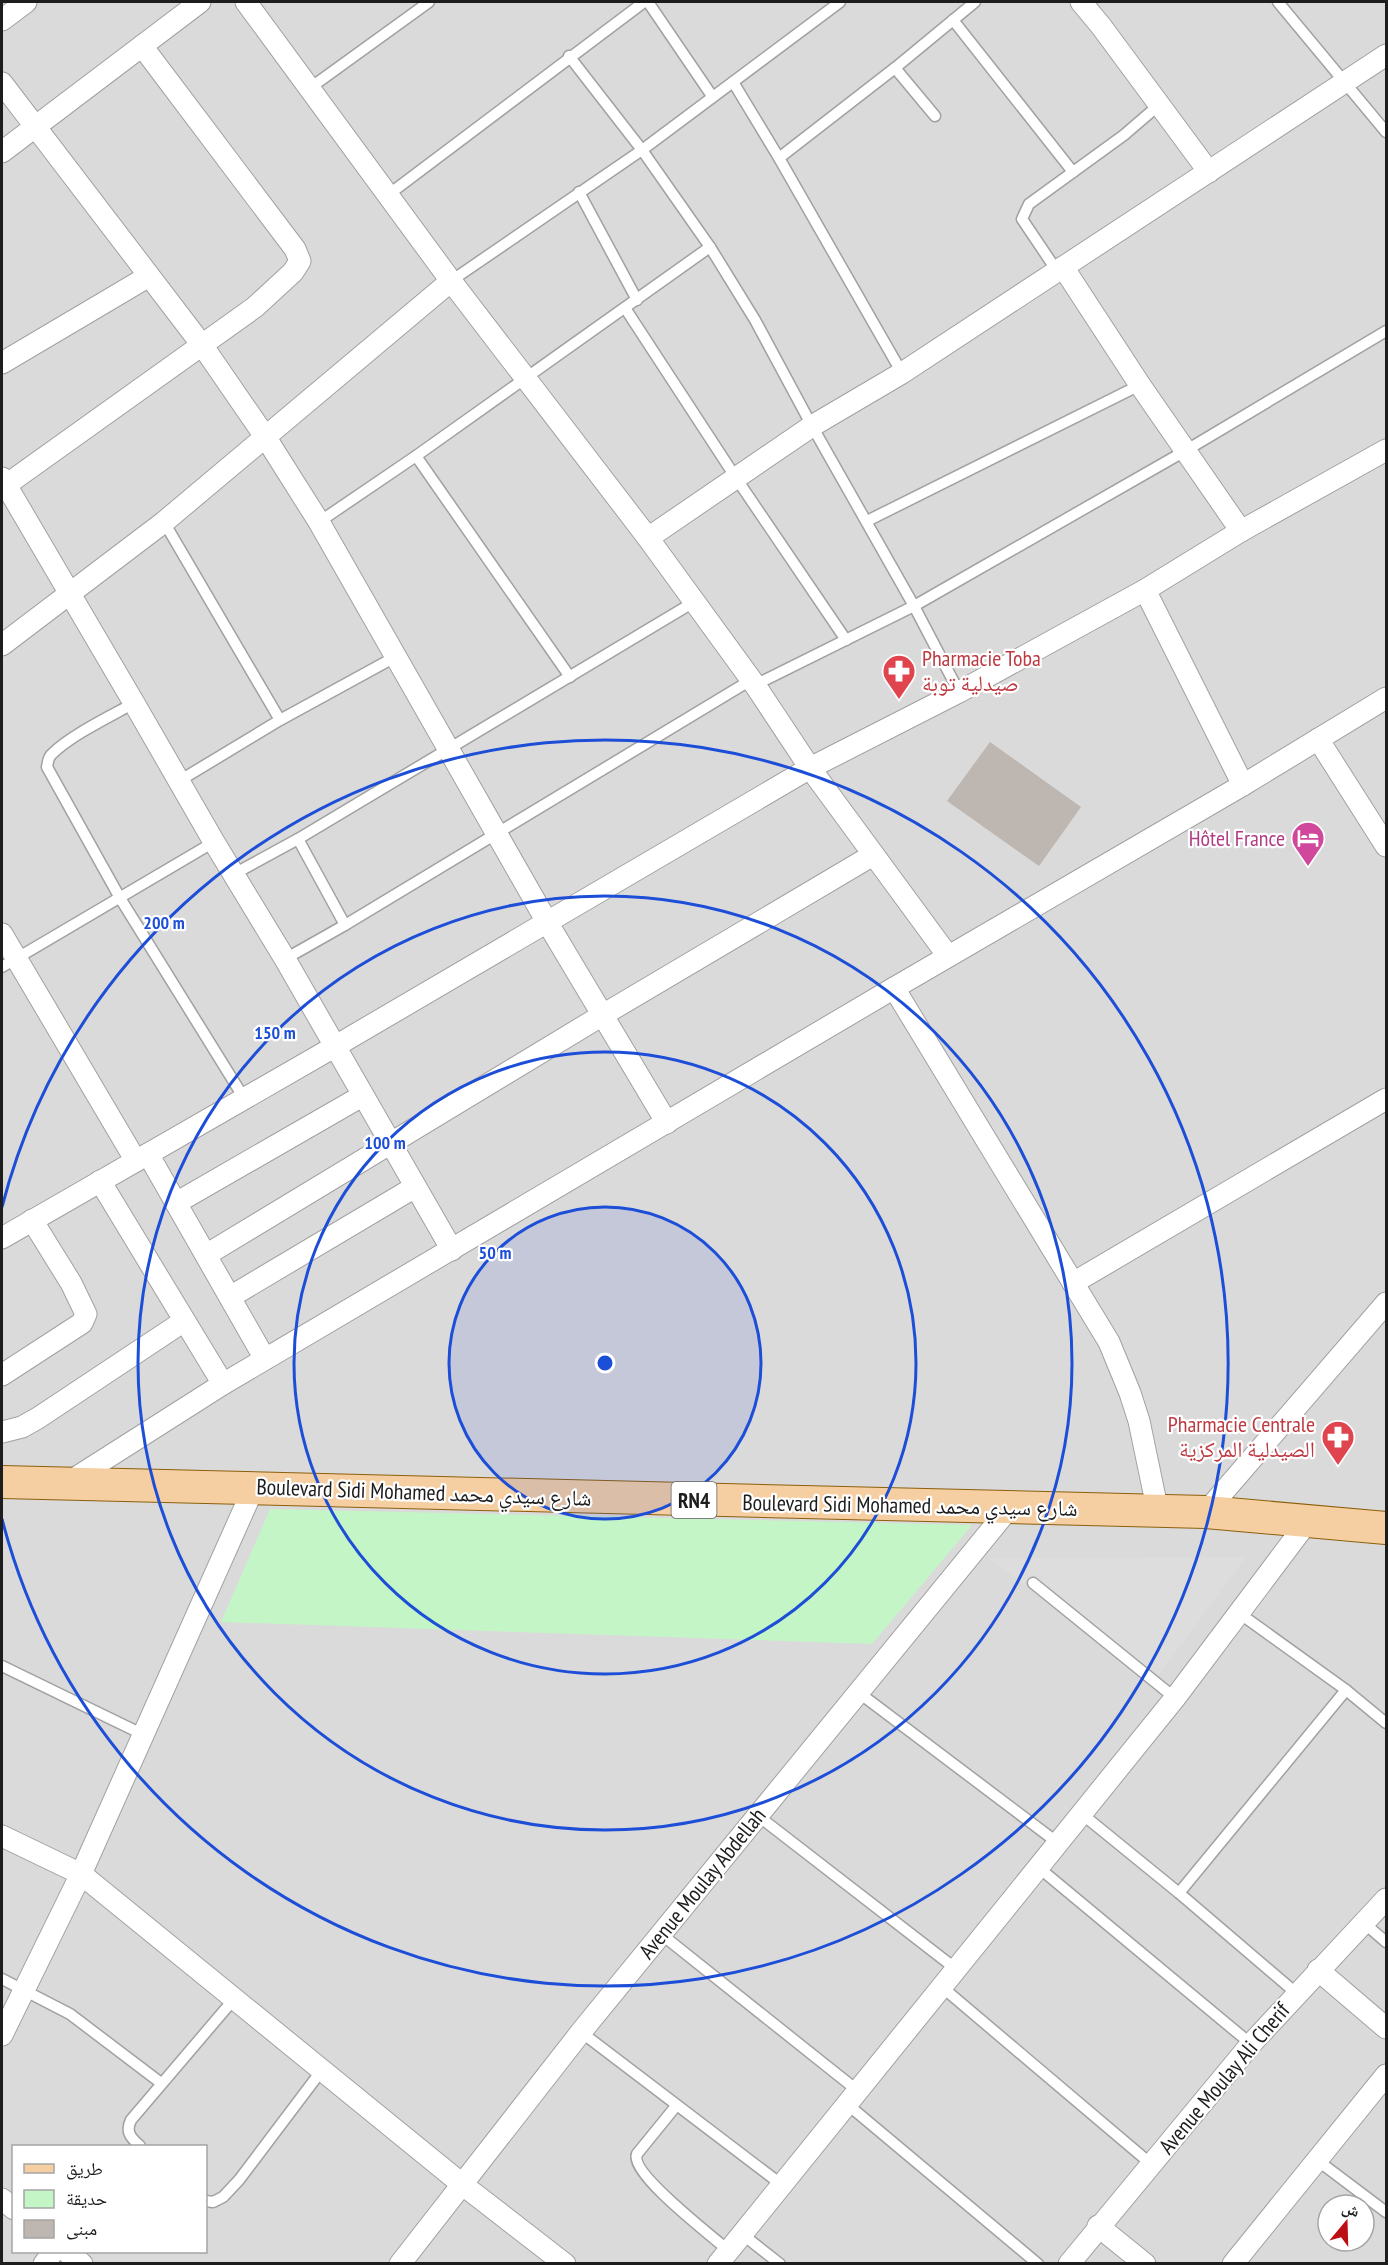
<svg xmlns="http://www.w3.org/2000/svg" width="1388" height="2265" viewBox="0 0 1388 2265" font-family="'PT Sans Narrow','Noto Naskh Arabic',sans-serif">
<rect width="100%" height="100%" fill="#eeeae4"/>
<path fill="#dbdada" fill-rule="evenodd" d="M2,2h1384v2261l-1384,1zM14,2146h192v106h-192zM1328,2205h36v36h-36z"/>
<polygon fill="#c4f5c7" points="270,1509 972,1525 872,1644 221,1622"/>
<polygon fill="#ddd" points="1246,1557 1152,1684 989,1558"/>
<polygon fill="#beb6b1" points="990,742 1081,807 1039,866 947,801"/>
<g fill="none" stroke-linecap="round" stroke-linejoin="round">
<defs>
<g id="lane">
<polyline points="648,2 712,96"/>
<polyline points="1278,2 1386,132"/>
<polyline points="953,20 1073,172"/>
<polyline points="569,56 642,150 710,247 755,320 812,426 914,606 959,692"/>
<polyline points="895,68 935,116"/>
<polyline points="733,82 779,158 902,373"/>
<polyline points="310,88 429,2"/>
<polyline points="779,158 895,68 975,2"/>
<polyline points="579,192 637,300"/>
<polyline points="388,195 644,2"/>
<polyline points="1057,271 1022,219 1029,204 1124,135 1160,104"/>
<polyline points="451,281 642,150 840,2"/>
<polyline points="625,308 736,478 846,640"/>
<polyline points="416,456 570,677"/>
<polyline points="867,521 1140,385"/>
<polyline points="164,522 280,720"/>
<polyline points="319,522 416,456 710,247"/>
<polyline points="755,685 914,606 1185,451 1386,331"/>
<path d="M134,703c-23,13 -63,32 -82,51 -4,3 -4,8 -5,13l73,131 124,200"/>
<polyline points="179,781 280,720 395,657"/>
<polyline points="234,874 298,839 694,602"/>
<polyline points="345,925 751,680"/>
<polyline points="285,959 345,925 298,839"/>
<polyline points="2,967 214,842"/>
<polyline points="1033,1583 1175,1698"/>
<polyline points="1239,1613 1346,1690 1386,1723"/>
<polyline points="2,1666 142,1734"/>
<polyline points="858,1692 1058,1843"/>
<polyline points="1082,1814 1179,1893 1296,1993"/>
<polyline points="757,1815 956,1969"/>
<polyline points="1038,1867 1251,2044"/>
<polyline points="1179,1893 1346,1690"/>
<polyline points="1364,1923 1386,1942"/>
<polyline points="661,1934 858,2091"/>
<polyline points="2,1979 70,2014 161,2083"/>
<polyline points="942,1987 1151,2164"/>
<polyline points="581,2032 782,2185"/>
<polyline points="847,2104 1038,2264"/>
<path d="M676,2106l-39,48c-8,19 75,82 92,97"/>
<path d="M140,2146c-9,-8 -15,-14 -9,-26l103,-121"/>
<polyline points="1317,2160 1386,2212"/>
<polyline points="206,2201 213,2202 223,2197 239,2180 322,2070"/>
<polyline points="742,2234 780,2264"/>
</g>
<g id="street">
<polyline points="246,2 451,281 648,538 755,685 810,768 948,956"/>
<polyline points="1081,2 1101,26 1209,172"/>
<polyline points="2,20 26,2"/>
<polyline points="2,83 202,345 266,438 319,522 547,922 667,1123"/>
<polyline points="2,152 200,2"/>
<polyline points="1063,267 1140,385 1241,531"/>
<polyline points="2,363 149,276"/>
<polyline points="2,478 134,703 214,842 285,959 452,1250"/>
<polyline points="6,485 255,307 293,272 300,261 295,249 142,46"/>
<polyline points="648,538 812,426 902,373 1386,55"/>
<polyline points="1145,590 1243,785"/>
<polyline points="2,645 164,522 451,281"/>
<polyline points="1318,739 1386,846"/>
<polyline points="2,934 136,1161"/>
<polyline points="894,988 1109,1342 1130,1393 1139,1421 1158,1512"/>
<polyline points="148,1154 265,1359"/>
<polyline points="100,1181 223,1384"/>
<polyline points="176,1203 362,1096"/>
<polyline points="2,1238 334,1047 810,768 959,692 1145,590 1241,531 1386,450"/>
<polyline points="206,1255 601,1016 873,855"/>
<polyline points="1073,1283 1386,1099"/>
<polyline points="230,1297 415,1187"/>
<polyline points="2,1375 82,1323 86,1314 71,1283 32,1220"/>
<polyline points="2,1432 22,1427 38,1418 184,1321"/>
<polyline points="69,1482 223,1384 894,988 1243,785 1386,698"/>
<polyline points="1206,1512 1386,1303"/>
<polyline points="2,1836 81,1874 463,2185 565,2264"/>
<polyline points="1318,1970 1386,2028"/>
<polyline points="2,2035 81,1874 254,1487"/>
<polyline points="2,2199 14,2209"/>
<polyline points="1098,2226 1145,2264"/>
<polyline points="67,2252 82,2264"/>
<polyline points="44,2264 53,2252"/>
<polyline points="400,2264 581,2032 1010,1507"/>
<polyline points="718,2264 1175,1698 1308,1521"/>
<polyline points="1069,2264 1251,2044 1386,1899"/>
<polyline points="1233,2264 1386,2075"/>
</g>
<polyline id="primary" points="2,1482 1206,1512 1386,1528"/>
</defs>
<use href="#lane" stroke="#a1a1a1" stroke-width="13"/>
<use href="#street" stroke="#a1a1a1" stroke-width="23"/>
<use href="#primary" stroke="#8c5f0b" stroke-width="34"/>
<use href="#lane" stroke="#fff" stroke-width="10"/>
<use href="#street" stroke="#fff" stroke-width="21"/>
<use href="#primary" stroke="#f5cfa2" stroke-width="32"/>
</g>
<circle cx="605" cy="1363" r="156" fill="#1d4ed8" fill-opacity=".12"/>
<g fill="none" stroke="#1d4ed8" stroke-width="3">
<circle cx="605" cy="1363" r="156"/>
<circle cx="605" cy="1363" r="311"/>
<circle cx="605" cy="1363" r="467"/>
<path d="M2 1207A623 623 0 1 1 2 1519"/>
</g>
<defs>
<symbol id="pharmacy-pin" viewBox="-11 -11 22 30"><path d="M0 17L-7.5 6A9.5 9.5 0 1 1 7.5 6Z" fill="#e0444e" stroke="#fff"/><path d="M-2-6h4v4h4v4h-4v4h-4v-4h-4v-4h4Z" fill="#fff"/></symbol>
<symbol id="hotel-pin" viewBox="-11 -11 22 30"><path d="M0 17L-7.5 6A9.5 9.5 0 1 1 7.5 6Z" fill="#d1479c" stroke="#fff"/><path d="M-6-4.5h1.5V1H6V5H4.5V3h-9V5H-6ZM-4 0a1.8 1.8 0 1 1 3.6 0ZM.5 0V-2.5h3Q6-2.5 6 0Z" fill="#fff"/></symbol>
</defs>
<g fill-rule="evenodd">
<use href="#pharmacy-pin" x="880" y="652" width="38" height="52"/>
<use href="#hotel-pin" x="1289" y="819" width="38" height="52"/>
<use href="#pharmacy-pin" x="1319" y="1418" width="38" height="52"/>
</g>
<g text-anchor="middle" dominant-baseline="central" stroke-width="4.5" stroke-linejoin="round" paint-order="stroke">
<rect fill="#fff" stroke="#616161" stroke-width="1.5" x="671.5" y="1482" width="45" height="36" rx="4.5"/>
<g font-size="21" font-weight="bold" fill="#1d1d1d">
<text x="694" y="1500">RN4</text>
</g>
<g font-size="22" fill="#be3a42" stroke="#fff" text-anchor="start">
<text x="922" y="658">Pharmacie Toba<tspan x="922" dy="25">صيدلية توبة</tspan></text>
<text x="1315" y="1424" text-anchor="end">Pharmacie Centrale<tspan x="1315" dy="25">الصيدلية المركزية</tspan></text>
</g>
<g font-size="22" fill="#b23c85" stroke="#fff" text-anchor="end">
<text x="1285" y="838">Hôtel France</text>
</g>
<g font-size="22" fill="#1d1d1d" stroke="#fff">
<text transform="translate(424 1492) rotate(2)">Boulevard Sidi Mohamed شارع سيدي محمد</text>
<text transform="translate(910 1505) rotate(1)">Boulevard Sidi Mohamed شارع سيدي محمد</text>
<text transform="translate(702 1883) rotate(-51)">Avenue Moulay Abdellah</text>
<text transform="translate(1224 2078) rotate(-50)">Avenue Moulay Ali Cherif</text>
</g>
</g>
<circle cx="605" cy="1363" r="9" fill="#1d4ed8" stroke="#fff" stroke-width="3"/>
<g font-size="18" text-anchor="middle" font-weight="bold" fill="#1d4ed8" stroke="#fff" stroke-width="4.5" stroke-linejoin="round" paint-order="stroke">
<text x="164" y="929">200 m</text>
<text x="275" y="1039">150 m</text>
<text x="385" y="1149">100 m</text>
<text x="495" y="1259">50 m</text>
</g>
<rect width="1388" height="2265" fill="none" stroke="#1d1d1d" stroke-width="6"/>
<rect x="12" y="2145" width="195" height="108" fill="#ffffff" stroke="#a5a5a5" stroke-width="1.5"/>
<rect x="24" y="2164" width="30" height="9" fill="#f5cfa2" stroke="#a5a5a5" stroke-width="1.5"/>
<text x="66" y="2175" font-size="18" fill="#1d1d1d">طريق</text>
<rect x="24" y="2190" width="30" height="18" fill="#c4f5c7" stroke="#a5a5a5" stroke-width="1.5"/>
<text x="66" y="2205" font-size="18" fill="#1d1d1d">حديقة</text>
<rect x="24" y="2220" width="30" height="18" fill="#beb6b1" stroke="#a5a5a5" stroke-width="1.5"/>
<text x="66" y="2235" font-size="18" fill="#1d1d1d">مبنى</text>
<g transform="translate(1346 2223) rotate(19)"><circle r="28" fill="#ffffff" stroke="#a5a5a5" stroke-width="1.5"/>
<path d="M0-4.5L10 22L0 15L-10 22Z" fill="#bc0f13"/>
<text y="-9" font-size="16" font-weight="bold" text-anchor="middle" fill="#1d1d1d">ش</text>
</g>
</svg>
